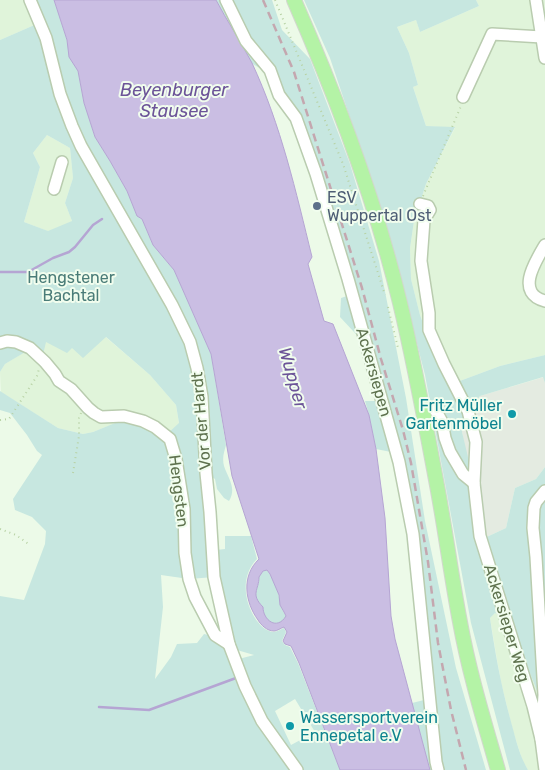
<svg xmlns="http://www.w3.org/2000/svg" width="545" height="770" viewBox="0 0 545 770" font-family="Rubik,sans-serif">
<rect width="100%" height="100%" fill="#ecfae8"/>
<g fill="#e0f4da">
<polygon points="0,0 30,0 39,23 0,40"/>
<polygon points="476,0 545,0 545,355 500,366 457,382 427,334 420,315 411,279 410,248 414,221 426,184 455,128 426,126 413,87 418,85 409,53 397,27 416,20 420,32 479,6"/>
<polygon points="47,135 70,148 73,178 65,203 72,221 55,234 24,222 40,167 33,153"/>
<polygon points="82,317 150,375 176,405 179,424 167,435 121,421 93,432 83,434 58,428 1,392 0,372 5,364"/>
<polygon points="495,613 504,618 515,634 544,709 545,770 528,770 523,762 513,731 502,686 497,660 490,618"/>
</g>
<polygon fill="#e4ebe1" points="544,377 545,383 545,467 536,479 515,488 506,528 478,541 472,522 472,493 462,432 465,416 480,396"/>
<g fill="#c7e7e0" fill-rule="evenodd">
<path d="M30,0h24l13,40 3,17 8,14 6,32 11,34 15,24 17,30 10,25 5,3 11,26 21,25 37,84 15,91c-2,7 -4,13 -2,21 4,12 13,22 5,35l-5,-3 -7,-9 -2,-10 -9,-6 8,104 -25,2 -28,-4 2,32 -8,72 16,-22 6,-13 20,-1 7,-9 14,3 17,23 19,-5 -17,-5c-14,-30 -18,-66 -21,-100l9,-1v-13h26l6,23c-17,17 -13,44 0,62 4,5 9,10 16,11 4,0 8,-3 11,-4l2,4 -4,9 3,4 5,2 8,16 42,107h-340v-174l24,4 21,-56 1,-13 -14,-14 -17,-7 -2,-11 29,-44 -5,-4 -10,-16 -17,-22 -10,-3v-19l58,37 25,6 10,-2 27,-11 17,2 29,12 13,-12 -3,-18 -26,-30 -44,-38 -23,21 -11,-10 -5,5 -21,-11 -3,13 -16,-4 -22,13 -5,8v-332l39,-17zM47,135l23,13 3,30 -8,25 7,18 -24,10 -24,-9 16,-55 -7,-14zM295,699l20,33 -24,13 -16,-34z"/>
<polygon points="216,0 272,0 282,30 310,59 350,164 379,261 406,398 425,521 456,668 486,770 430,770 412,703 432,698 401,454 376,449 369,415 365,401 382,401 367,346 340,317 341,298 350,295 301,120 270,74 251,63"/>
<path d="M304,0h172l3,6 -59,26 -4,-12 -19,7 12,26 9,32 -5,2 13,39 29,1 -29,57 -12,37 -4,27 1,31 9,36 7,19 30,48 43,-16 45,-11v28l-2,-6 -63,19 -15,20 -3,16 10,42v48l6,19 28,-13 9,-40 21,-9 9,-12v245l-30,-78 -11,-16 -9,-5 -5,5c5,34 11,67 20,100 5,18 9,37 18,52h-18l-39,-147 -46,-248 -37,-144 -58,-173z"/>
<path d="M267,570c4,5 11,20 12,27 1,2 1,6 1,8 2,4 4,7 6,12 -10,14 -23,3 -24,-10 -12,-13 -3,-17 -3,-30l4,-6z"/>
</g>
<path fill="#cabee3" stroke="#b5a5d3" fill-rule="evenodd" d="M54,0h162c11,21 25,42 36,63 29,62 44,129 60,194l-4,7 16,57 9,3 36,91 7,34 9,69 6,98 4,23 35,131h-90l-41,-107 -8,-17 -6,-2 -2,-3 4,-9 -3,-5c-3,1 -7,4 -10,4 -7,0 -13,-6 -16,-11 -13,-18 -17,-44 1,-61l-27,-83 -21,-122 -37,-84 -21,-25 -11,-26 -5,-3 -10,-25 -17,-30 -15,-24 -11,-34 -6,-32 -9,-14 -2,-17zM267,570l3,4 9,21 1,10 4,7 2,4c-9,15 -23,4 -23,-9 -13,-13 -4,-17 -4,-30l4,-6z"/>
<g fill="none" stroke-linecap="round" stroke-linejoin="round">
<g stroke="#b5a5d3" stroke-width="2.5">
<polyline points="0,272 28,272 53,258 69,252 75,247 93,225 102,219"/>
<polyline points="99,707 149,710 236,678"/>
</g>
<defs>
<g id="minor">
<polyline points="30,0 46,38 60,94 72,126 81,146 172,305 190,342 197,368 202,397 206,473 210,512 214,577 229,644 245,686 262,721 297,770"/>
<polyline points="226,0 246,41 270,70 279,95 296,118 316,174 348,279 399,462 413,534 436,762 438,770"/>
<polyline points="536,0 545,58"/>
<polyline points="463,97 492,34 542,37"/>
<polyline points="54,189 62,162"/>
<polyline points="420,204 428,206 430,210 424,220 421,261 429,313 429,330 444,364 468,411 476,442 474,483 480,536 533,706 541,739"/>
<path d="M545,245c-10,17 -30,48 0,56"/>
<polyline points="0,343 7,341 16,342 30,348 45,362 55,374 59,381 71,389 88,408 94,413 101,417 124,416 143,421 155,427 170,439 176,459 184,509 185,553 189,579 195,597 215,635 229,644"/>
<polyline points="422,405 431,407 436,411 442,422 445,438 450,452 463,474 474,483"/>
<polyline points="545,770 541,739 544,695 536,557 533,528 534,508 536,502 545,491"/>
</g>
<path id="major" d="M294,0c43,98 81,199 106,303 14,58 25,118 36,177 9,47 15,95 24,142 9,50 24,99 38,148"/>
</defs>
<use href="#minor" stroke="#b9ccaf" stroke-width="14"/>
<use href="#major" stroke="#d2d8cd" stroke-width="16"/>
<g stroke="#b8d2a5" stroke-width="2" stroke-dasharray="1 4" stroke-linecap="butt">
<polyline points="275,0 343,164 385,295"/>
<polyline points="423,196 461,106"/>
<polyline points="388,307 398,348"/>
<polyline points="0,420 9,419 37,376 39,369"/>
<polyline points="73,473 79,436 79,418 81,413"/>
<polyline points="0,529 16,535 30,545"/>
</g>
<use href="#minor" stroke="#fff" stroke-width="11"/>
<use href="#major" stroke="#b4f3a6" stroke-width="14"/>
<polyline stroke="#c4a7af" stroke-width="2.5" stroke-dasharray="8 5" stroke-linecap="butt" points="263,0 294,72 362,288 381,359 403,430 411,463 428,562 438,643 451,710 466,770"/>
</g>
<circle fill="#5c6f8a" stroke="#f1fdee" stroke-width="2" cx="317" cy="206" r="5"/>
<g fill="#0f9aa8" stroke="#f1fdee" stroke-width="2">
<circle cx="512" cy="414" r="5"/>
<circle cx="290" cy="726" r="5"/>
</g>
<g text-anchor="middle" dominant-baseline="central" stroke-width="4" stroke-linejoin="round" paint-order="stroke">
<g font-size="16" fill="#4e5e75" stroke="#f1fdee" text-anchor="start">
<text x="327" y="197">ESV<tspan x="327" dy="18">Wuppertal Ost</tspan></text>
</g>
<g font-size="16" fill="#4a7c78" stroke="#f1fdee">
<text x="71" y="277">Hengstener<tspan x="71" dy="18">Bachtal</tspan></text>
</g>
<g font-size="16" fill="#5e724e" stroke="#f1fdee">
<text transform="translate(374 372) rotate(74)">Ackersiepen</text>
<text transform="translate(201 421) rotate(-95)">Vor der Hardt</text>
<text transform="translate(179 491) rotate(83)">Hengsten</text>
<text transform="translate(507 623) rotate(73)">Ackersieper Weg</text>
</g>
<g font-size="16" fill="#0d838f" stroke="#f1fdee" text-anchor="end">
<text x="502" y="405">Fritz Müller<tspan x="502" dy="18">Gartenmöbel</tspan></text>
<text x="300" y="717" text-anchor="start">Wassersportverein<tspan x="300" dy="18">Ennepetal e.V</tspan></text>
</g>
<g font-size="18" font-style="italic" fill="#6c5498" stroke="#f1fdee">
<text x="174" y="90">Beyenburger<tspan x="174" dy="21">Stausee</tspan></text>
<text transform="translate(293 378) rotate(74)">Wupper</text>
</g>
</g>
</svg>
